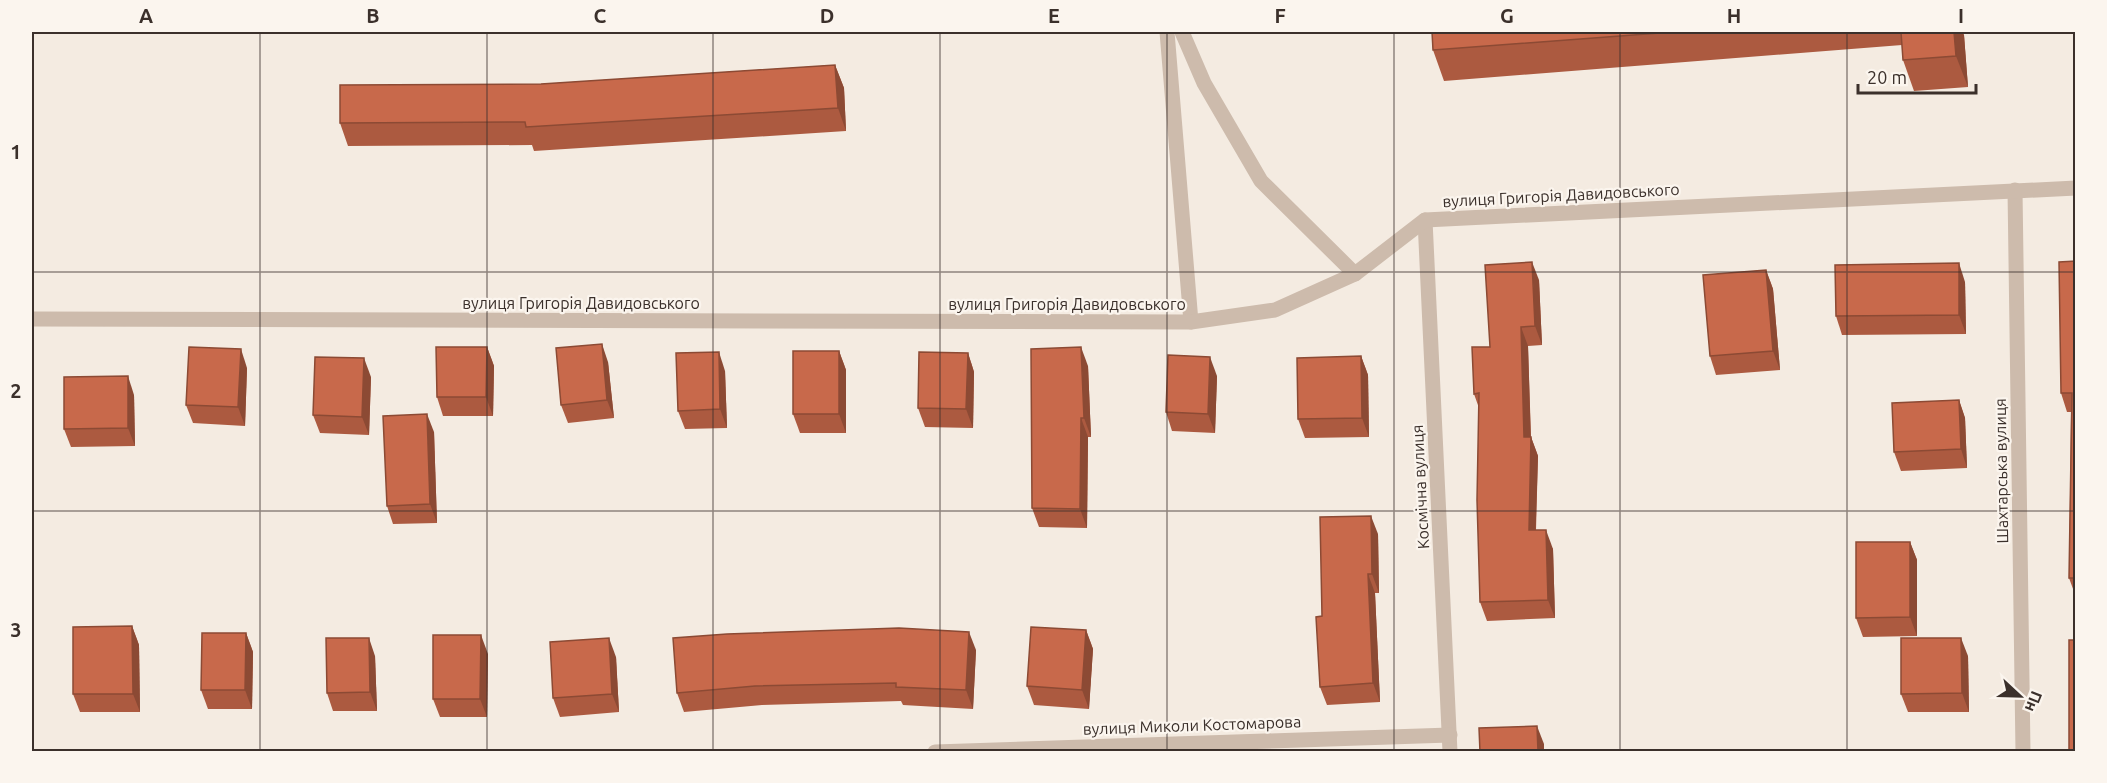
<svg xmlns="http://www.w3.org/2000/svg" width="2107" height="783" viewBox="0 0 2107 783" font-family="Ubuntu,sans-serif">
<rect width="100%" height="100%" fill="#f4ebe1"/>
<g fill="none" stroke-linecap="round" stroke-linejoin="round">
<g stroke="#cdbbac" stroke-width="15">
<polyline points="1167,32 1191,322"/>
<polyline points="1182,32 1204,83 1261,181 1355,274"/>
<polyline points="2015,190 2023,752"/>
<polyline points="1425,220 1450,752"/>
<polyline points="935,752 1450,735"/>
</g>
<polyline stroke="#cdbbac" stroke-width="15" points="32,319 1191,322 1275,310 1355,274 1425,220 2076,188"/>
</g>
<g fill="#ac5a40">
<polygon points="1432,32 1962,32 1964,35 1968,87 1914,91 1903,60 1902,45 1444,81 1433,50"/>
<polygon points="835,65 844,88 846,131 534,151 532,145 348,146 340,123 541,84"/>
<polygon points="2076,261 2076,597 2069,578 2071,412 2067,412 2061,393"/>
<polygon points="1766,270 1773,289 1780,370 1716,375 1710,356"/>
<polygon points="1539,280 1542,345 1528,346 1531,437 1538,456 1536,530 1553,549 1555,618 1487,621 1480,602 1479,408 1474,394 1490,347"/>
<polygon points="1965,282 1966,334 1842,335 1836,316"/>
<polygon points="487,347 494,366 493,416 443,416 437,397"/>
<polygon points="839,351 846,370 846,433 800,433 793,414"/>
<polygon points="968,353 974,372 973,428 925,427 918,408"/>
<polygon points="1361,356 1368,375 1369,437 1305,438 1298,419"/>
<polygon points="608,362 614,418 568,423 561,405"/>
<polygon points="1088,366 1091,437 1088,437 1087,528 1039,527 1032,508"/>
<polygon points="247,368 245,426 193,423 186,405"/>
<polygon points="725,371 727,428 685,429 678,411"/>
<polygon points="1217,376 1215,433 1172,431 1166,412"/>
<polygon points="371,377 369,435 320,433 313,415"/>
<polygon points="134,395 135,446 71,447 64,429"/>
<polygon points="1959,400 1965,418 1967,468 1901,471 1894,452"/>
<polygon points="434,432 437,523 393,524 387,506"/>
<polygon points="1378,534 1379,593 1375,593 1380,702 1327,705 1320,687 1322,616"/>
<polygon points="1910,542 1917,560 1917,636 1863,637 1856,618"/>
<polygon points="132,626 139,645 140,712 80,712 73,694"/>
<polygon points="1086,630 1093,649 1089,709 1034,705 1027,686"/>
<polygon points="246,633 253,652 252,709 208,709 201,690"/>
<polygon points="976,650 973,709 903,705 901,701 762,705 684,712 677,693"/>
<polygon points="488,654 487,717 440,717 433,699"/>
<polygon points="375,656 377,711 333,711 327,693"/>
<polygon points="1968,656 1969,712 1908,712 1901,694"/>
<polygon points="616,657 619,712 560,717 553,698"/>
</g>
<g fill="#8c4a34">
<polygon points="1954,32 1962,32 1964,35 1968,87 1956,56"/>
<polygon points="835,65 844,88 846,131 838,108"/>
<polygon points="1532,262 1539,280 1542,345 1535,326"/>
<polygon points="1959,263 1965,282 1966,334 1959,315"/>
<polygon points="1766,270 1773,289 1780,370 1773,351"/>
<polygon points="1521,327 1528,346 1531,445 1531,437 1538,456 1535,549 1529,530 1524,437"/>
<polygon points="602,344 608,362 614,418 607,400"/>
<polygon points="487,347 494,366 493,416 486,397"/>
<polygon points="1081,347 1088,366 1091,437 1084,418"/>
<polygon points="241,349 247,368 245,426 238,407"/>
<polygon points="839,351 846,370 846,433 839,414"/>
<polygon points="719,352 725,371 727,428 720,409"/>
<polygon points="968,353 974,372 973,428 966,409"/>
<polygon points="1361,356 1368,375 1369,437 1362,418"/>
<polygon points="1210,357 1217,376 1215,433 1208,414"/>
<polygon points="364,358 371,377 369,435 362,417"/>
<polygon points="128,376 134,395 135,446 128,428"/>
<polygon points="1959,400 1965,418 1967,468 1961,449"/>
<polygon points="427,414 434,432 437,523 430,504"/>
<polygon points="1081,418 1088,437 1087,528 1080,509"/>
<polygon points="1371,516 1378,534 1379,593 1372,574"/>
<polygon points="1546,530 1553,549 1555,618 1548,600"/>
<polygon points="1910,542 1917,560 1917,636 1910,617"/>
<polygon points="1368,574 1375,593 1380,702 1373,683"/>
<polygon points="132,626 139,645 140,712 133,694"/>
<polygon points="1086,630 1093,649 1089,709 1082,690"/>
<polygon points="969,632 976,650 973,709 966,690"/>
<polygon points="246,633 253,652 252,709 245,690"/>
<polygon points="481,635 488,654 487,717 480,699"/>
<polygon points="369,638 375,656 377,711 370,692"/>
<polygon points="609,638 616,657 619,712 612,694"/>
<polygon points="1961,638 1968,656 1969,712 1962,693"/>
<polygon points="1537,726 1544,744 1544,752 1538,752"/>
</g>
<g fill="#c8694b" stroke="#8c4a34" stroke-width="1.5">
<polygon points="1432,32 1673,32 1433,50"/>
<polygon points="1901,32 1954,32 1956,56 1903,60"/>
<polygon points="835,65 838,108 526,127 525,122 340,123 340,85 541,84"/>
<polygon points="2076,261 2076,578 2069,578 2072,393 2061,393 2059,262"/>
<polygon points="1532,262 1535,326 1521,327 1524,437 1531,437 1529,530 1546,530 1548,600 1480,602 1477,500 1479,393 1474,394 1472,347 1490,347 1485,265"/>
<polygon points="1959,263 1959,315 1836,316 1835,265"/>
<polygon points="1766,270 1773,351 1710,356 1703,275"/>
<polygon points="602,344 607,400 561,405 556,348"/>
<polygon points="189,347 241,349 238,407 186,405"/>
<polygon points="436,347 487,347 486,397 437,397"/>
<polygon points="1081,347 1084,418 1081,418 1080,509 1032,508 1031,349"/>
<rect x="793" y="351" width="46" height="63"/>
<polygon points="719,352 720,409 678,411 676,353"/>
<polygon points="919,352 968,353 966,409 918,408"/>
<polygon points="1168,355 1210,357 1208,414 1166,412"/>
<polygon points="1361,356 1362,418 1298,419 1297,358"/>
<polygon points="315,357 364,358 362,417 313,415"/>
<polygon points="128,376 128,428 64,429 64,377"/>
<polygon points="1959,400 1961,449 1894,452 1892,403"/>
<polygon points="427,414 430,504 387,506 383,416"/>
<polygon points="1371,516 1372,574 1368,574 1373,683 1320,687 1316,617 1322,616 1320,517"/>
<polygon points="1856,542 1910,542 1910,617 1856,618"/>
<polygon points="132,626 133,694 73,694 73,627"/>
<polygon points="1031,627 1086,630 1082,690 1027,686"/>
<polygon points="899,628 969,632 966,690 896,687 896,683 755,686 677,693 673,638 727,634"/>
<polygon points="202,633 246,633 245,690 201,690"/>
<polygon points="433,635 481,635 480,699 433,699"/>
<polygon points="326,638 369,638 370,692 327,693"/>
<polygon points="609,638 612,694 553,698 550,642"/>
<polygon points="1901,638 1961,638 1962,693 1901,694"/>
<rect x="2069" y="640" width="7" height="112"/>
<polygon points="1537,726 1538,752 1480,752 1479,728"/>
</g>
<path fill="none" stroke="#3b302b" stroke-width="1.5" stroke-opacity="0.55" d="M260,32v720M487,32v720M713,32v720M940,32v720M1167,32v720M1394,32v720M1620,32v720M1847,32v720M32,272h2044M32,511h2044"/>
<g text-anchor="middle" dominant-baseline="central" stroke-width="4.5" stroke-linejoin="round" paint-order="stroke">
<g font-size="16" fill="#3b302b" stroke="#fbf5ee">
<text transform="translate(1561 195) rotate(-3)">вулиця Григорія Давидовського</text>
<text x="581" y="303">вулиця Григорія Давидовського</text>
<text x="1067" y="304">вулиця Григорія Давидовського</text>
<text transform="translate(2001 471) rotate(-91)">Шахтарська вулиця</text>
<text transform="translate(1420 487) rotate(-93)">Космічна вулиця</text>
<text transform="translate(1192 725) rotate(-2)">вулиця Миколи Костомарова</text>
</g>
</g>
<rect width="2107" height="783" fill="none" stroke="#fbf5ee" stroke-width="66"/>
<g transform="translate(2020 696) rotate(112)" stroke="#fbf5ee" stroke-width="4.5" paint-order="stroke">
<path d="M0-4.5L10 22L0 15L-10 22Z" fill="#3b302b"/>
<text y="-9" font-size="16" font-weight="bold" text-anchor="middle" fill="#3b302b">Пн</text>
</g>
<path d="M1858 84v9h118v-9" fill="none" stroke="#3b302b" stroke-width="3"/>
<text x="1867" y="84" font-size="18" fill="#3b302b" stroke="#fbf5ee" stroke-width="4.5" paint-order="stroke">20 m</text>
<rect x="33" y="33" width="2041" height="717" fill="none" stroke="#3b302b" stroke-width="2"/>
<g font-size="20" text-anchor="middle" font-weight="bold" fill="#3b302b">
<text x="146" y="23">A</text>
<text x="373" y="23">B</text>
<text x="600" y="23">C</text>
<text x="827" y="23">D</text>
<text x="1054" y="23">E</text>
<text x="1280" y="23">F</text>
<text x="1507" y="23">G</text>
<text x="1734" y="23">H</text>
<text x="1961" y="23">I</text>
<text x="16" y="159">1</text>
<text x="16" y="398">2</text>
<text x="16" y="637">3</text>
</g>
</svg>
